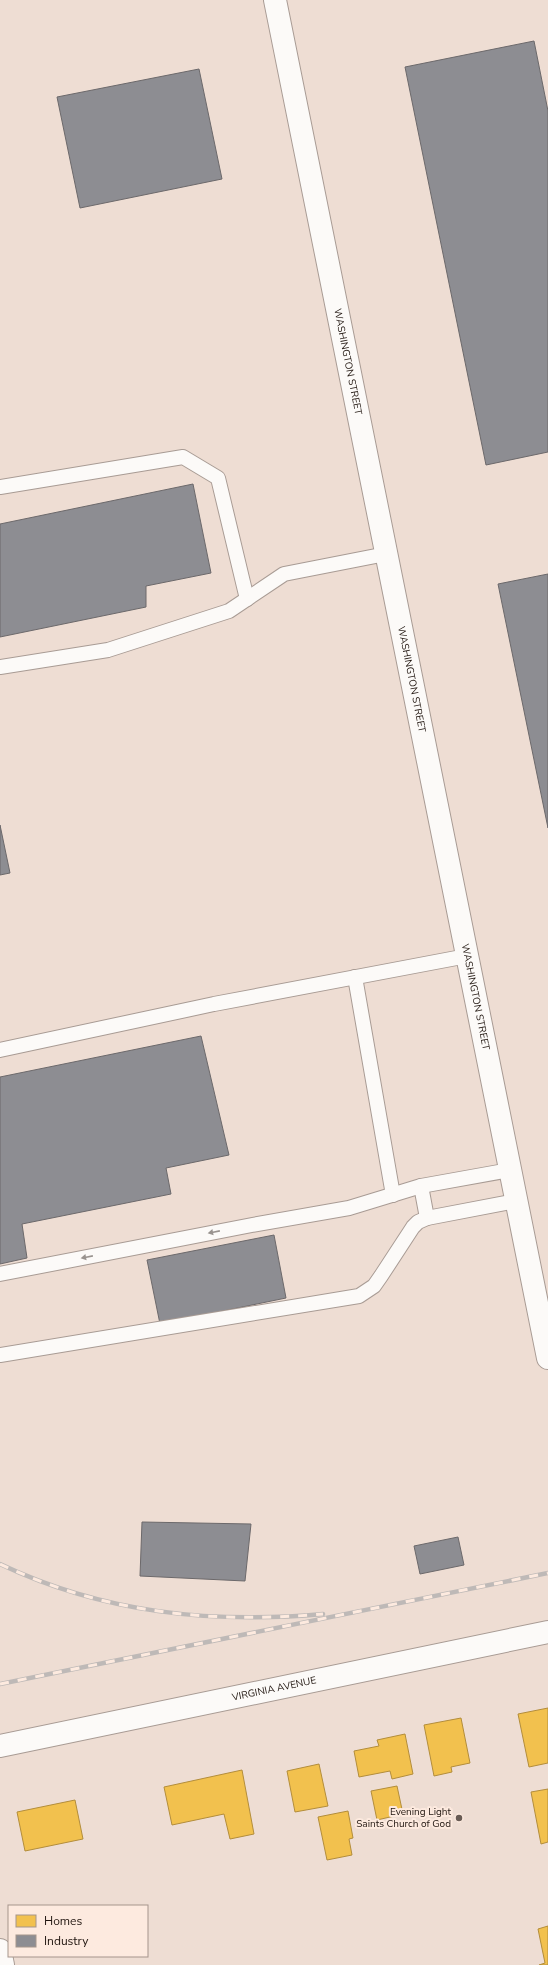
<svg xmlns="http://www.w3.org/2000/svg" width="548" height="1965" viewBox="0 0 548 1965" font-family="'Nunito Sans',sans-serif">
<rect width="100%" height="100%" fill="#eeddd3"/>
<g fill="#f2c14e" stroke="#b38d3b">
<polygon points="548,1708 548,1763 529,1767 518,1714"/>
<polygon points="461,1718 470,1763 451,1767 452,1772 434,1776 424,1725"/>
<polygon points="405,1734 413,1774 392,1779 390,1771 359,1777 354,1751 379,1746 377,1740"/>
<polygon points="319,1764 328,1806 295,1812 287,1771"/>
<polygon points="242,1770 254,1834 230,1839 224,1814 172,1825 164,1787"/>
<polygon points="397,1786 403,1814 377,1820 371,1791"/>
<polygon points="548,1789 548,1842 541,1844 531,1792"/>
<polygon points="75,1800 83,1839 25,1851 17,1812"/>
<polygon points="348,1811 353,1838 349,1839 352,1855 327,1860 318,1817"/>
<polygon points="548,1926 548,1965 539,1965 545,1963 538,1929"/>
</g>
<g fill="#8d8d92" stroke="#6c696b">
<polygon points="534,41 548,111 548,452 486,465 405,67"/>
<polygon points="199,69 222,179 80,208 57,97"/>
<polygon points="193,484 211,573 146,586 146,607 0,637 0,524"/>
<polygon points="548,574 548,828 498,584"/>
<polygon points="0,825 10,873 0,875"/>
<polygon points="201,1036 229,1155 166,1168 171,1194 22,1224 27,1258 0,1264 0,1077"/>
<polygon points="274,1235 286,1298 160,1324 147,1260"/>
<polygon points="142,1522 251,1524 245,1581 140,1576"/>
<polygon points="458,1537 464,1565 420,1574 414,1546"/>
</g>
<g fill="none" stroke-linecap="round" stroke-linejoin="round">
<defs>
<g id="service">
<polyline points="0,487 183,457 218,478 247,599"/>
<polyline points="0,667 108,650 229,611 284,574 386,554"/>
<polyline points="355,977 393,1195"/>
<polyline points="0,1050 214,1004 467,956"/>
<polyline points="427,1218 516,1201"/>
<polyline points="0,1274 252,1225 349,1208 421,1186 510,1170"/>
<polyline points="0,1355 359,1296 374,1286 381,1276 413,1227 418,1222 427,1218 421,1186"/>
</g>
<polyline id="minor" points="0,1950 3,1965"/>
<g id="tertiary">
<path id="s1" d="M275,0l273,1358"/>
<path id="s2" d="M0,1746l548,-114"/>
</g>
</defs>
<use href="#service" stroke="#a89b94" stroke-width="16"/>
<use href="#minor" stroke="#a89b94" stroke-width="24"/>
<use href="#tertiary" stroke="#a89b94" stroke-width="24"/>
<use href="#service" stroke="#fcfaf8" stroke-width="14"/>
<use href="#minor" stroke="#fcfaf8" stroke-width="22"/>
<use href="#tertiary" stroke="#fcfaf8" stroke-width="22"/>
<defs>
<g id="rail">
<path d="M0,1564c103,49 211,60 323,50"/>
<polyline points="0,1684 548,1573"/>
</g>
</defs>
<use href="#rail" stroke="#beb9b7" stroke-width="4.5"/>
<use href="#rail" stroke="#fdeadf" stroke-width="3" stroke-dasharray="9" stroke-linecap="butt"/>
</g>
<defs><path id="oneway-solid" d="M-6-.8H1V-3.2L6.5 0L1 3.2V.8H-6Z"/></defs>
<g fill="#99938f">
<use href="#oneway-solid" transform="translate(214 1232) rotate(169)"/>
<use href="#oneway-solid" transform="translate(87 1257) rotate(169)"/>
</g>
<circle fill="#685b54" stroke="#fdeadf" stroke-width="1.5" cx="459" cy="1818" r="4"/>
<g text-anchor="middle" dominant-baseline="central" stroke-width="4" stroke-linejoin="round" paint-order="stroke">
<g font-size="10" fill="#20150f" stroke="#fdeadf">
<text stroke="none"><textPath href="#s1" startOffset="369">WASHINGTON STREET</textPath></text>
<text stroke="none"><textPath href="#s1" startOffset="693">WASHINGTON STREET</textPath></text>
<text stroke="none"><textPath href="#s1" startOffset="1017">WASHINGTON STREET</textPath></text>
<text stroke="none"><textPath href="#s2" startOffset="280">VIRGINIA AVENUE</textPath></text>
</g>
<g font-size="10" fill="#20150f" stroke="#fdeadf" text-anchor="end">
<text x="451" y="1812">Evening Light<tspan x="451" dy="12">Saints Church of God</tspan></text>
</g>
</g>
<rect x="8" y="1905" width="140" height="52" fill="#fdeadf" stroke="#a5958c"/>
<rect x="16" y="1915" width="20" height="12" fill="#f2c14e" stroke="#a5958c"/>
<text x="44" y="1925" font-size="12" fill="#20150f">Homes</text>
<rect x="16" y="1935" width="20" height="12" fill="#8d8d92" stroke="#a5958c"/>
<text x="44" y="1945" font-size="12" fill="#20150f">Industry</text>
</svg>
